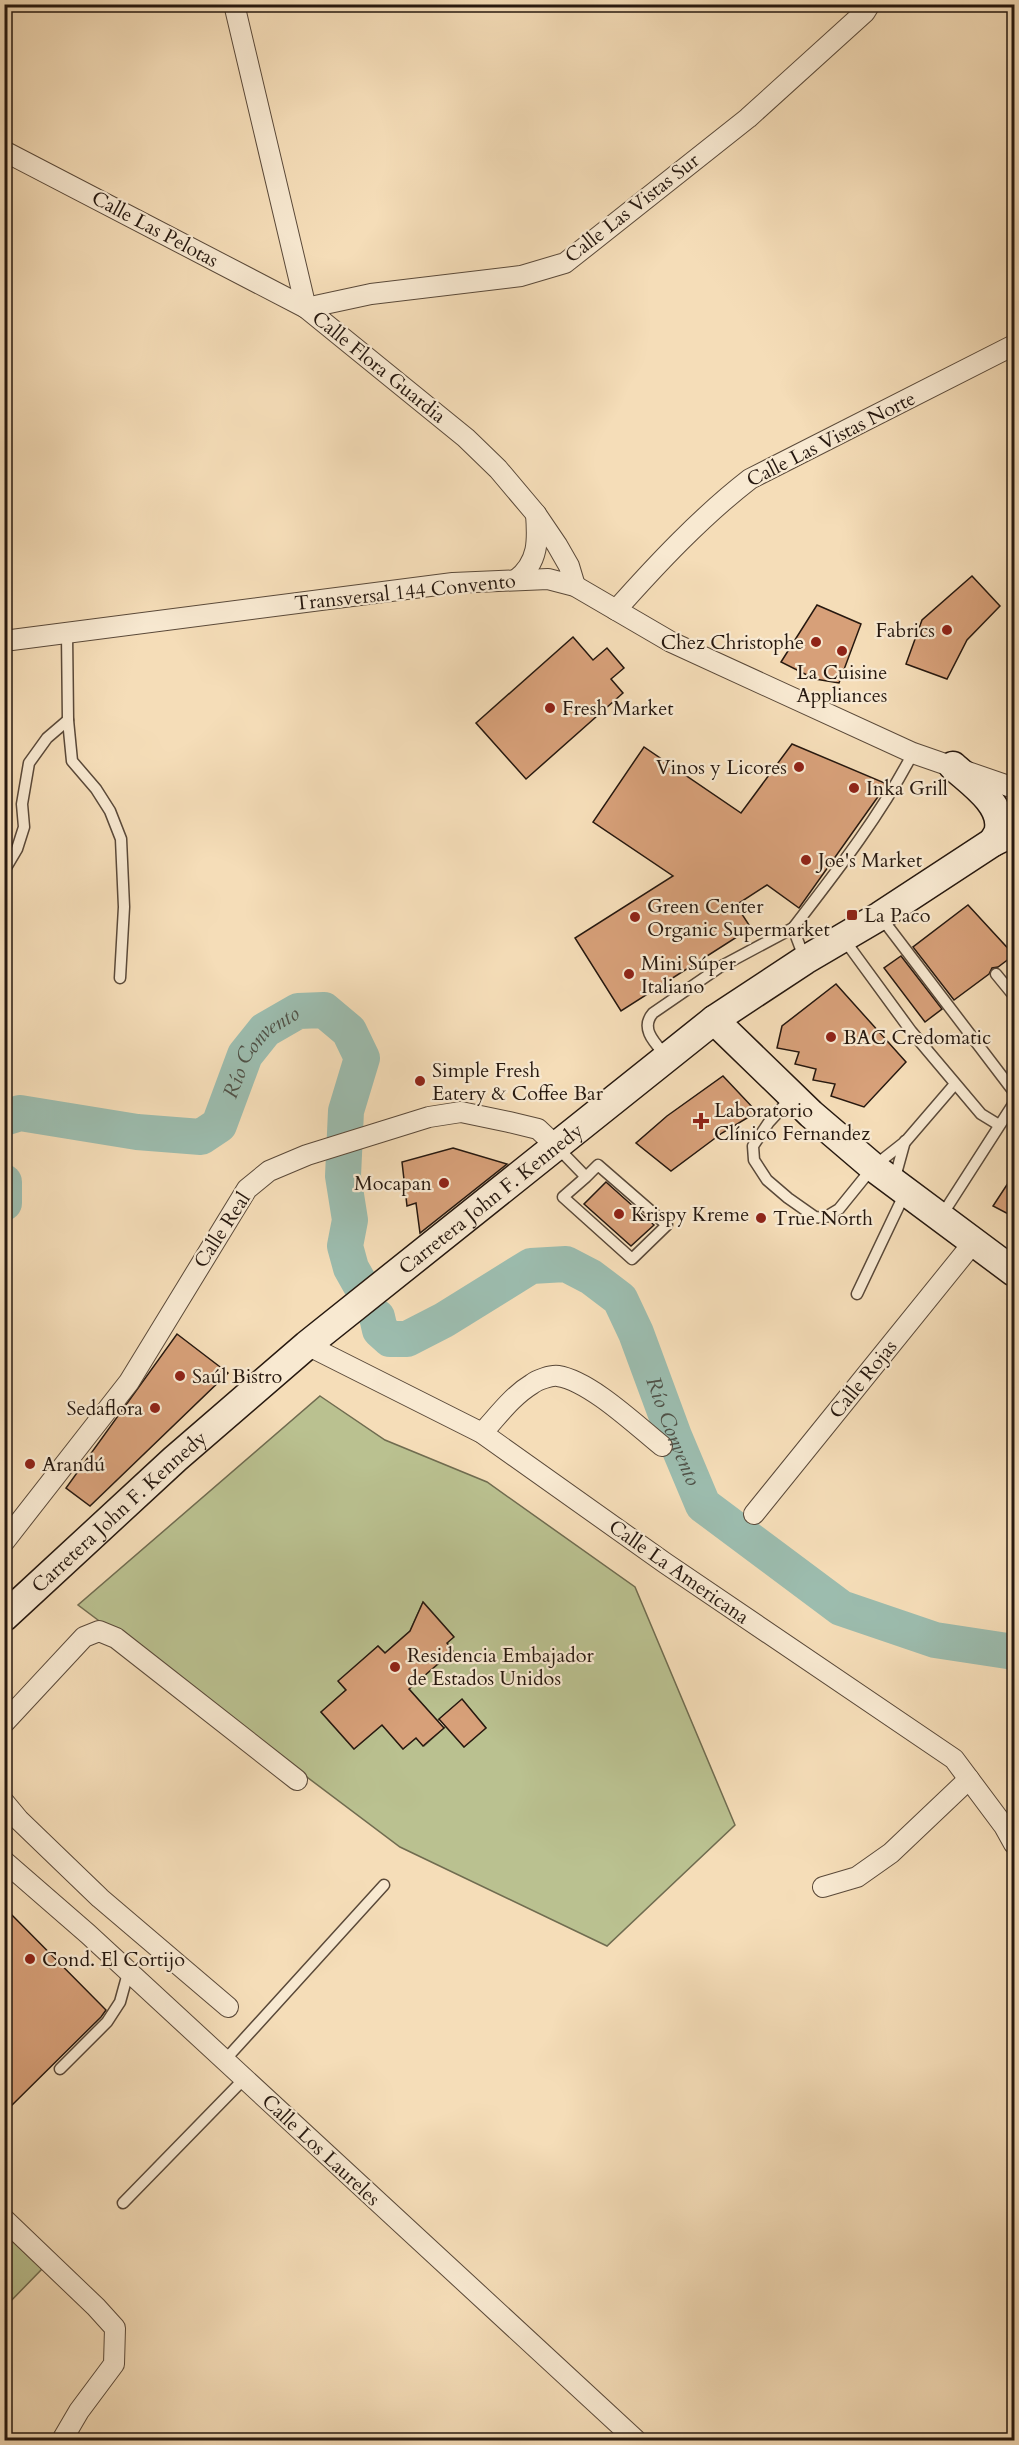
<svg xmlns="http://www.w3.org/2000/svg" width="1019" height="2445" viewBox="0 0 1019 2445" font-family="Cardo,serif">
<rect width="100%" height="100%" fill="#f5ddb8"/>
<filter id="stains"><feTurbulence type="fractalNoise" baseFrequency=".00333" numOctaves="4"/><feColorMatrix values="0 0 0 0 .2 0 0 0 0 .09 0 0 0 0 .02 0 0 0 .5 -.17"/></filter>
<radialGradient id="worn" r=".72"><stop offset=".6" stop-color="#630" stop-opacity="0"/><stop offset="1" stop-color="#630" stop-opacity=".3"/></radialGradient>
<g fill="#bac190" stroke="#706c50" stroke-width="1.5" fill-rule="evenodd">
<path d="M320,1396l65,44 102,42 148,105 100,238 -128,121 -207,-99 -322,-242zM423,1602l30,34 -6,7 6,8 -44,38 28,32 25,-21 24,28 -22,19 -18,-21 -22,20 -8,-8 -13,11 -21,-24 -28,24 -33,-37 25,-22 -7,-8 39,-36 7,7 25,-22z"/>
<polygon points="4,2233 42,2269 5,2307 4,2307"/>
</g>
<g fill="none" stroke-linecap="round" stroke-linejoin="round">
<g stroke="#9cbcae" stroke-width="36">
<path id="s1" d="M4,1118l16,-5 117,19 64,5 18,-12 26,-70 20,-25 33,-19 26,-1 25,21 13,27 -16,53 -3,65 7,44 -5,26 6,22 9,16"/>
<polyline points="4,1182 4,1203"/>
<path id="s2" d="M377,1317l3,13 10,9h17l37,-19 87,-54 35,-2 25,13 29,22 16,34 38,103 29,69 138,103 94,32 79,12"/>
</g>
</g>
<g fill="#d7a079" stroke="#26180f" stroke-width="1.5">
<polygon points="972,576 1000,606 967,640 947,679 906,664 922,620"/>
<polygon points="817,605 861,624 839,683 815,679 781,662"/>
<polygon points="573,637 593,660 607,648 624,668 611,679 623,693 526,779 476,723"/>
<polygon points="792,744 887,784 799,908 767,885 736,905 751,928 621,1011 575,938 673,876 593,822 644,747 741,813"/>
<polygon points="968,905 1014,955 998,967 992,968 989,974 954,1000 913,947"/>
<polygon points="901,956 942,1009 925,1022 884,968"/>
<polygon points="836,984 906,1062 864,1107 831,1096 835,1084 813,1080 816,1069 795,1064 799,1052 777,1048 782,1026"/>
<polygon points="723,1076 757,1112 722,1133 671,1171 636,1143 667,1116"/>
<polygon points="453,1148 507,1164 420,1233 416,1203 407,1206 402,1162"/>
<polygon points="1014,1174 1014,1217 993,1206"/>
<polygon points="606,1182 654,1225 631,1246 584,1204"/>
<polygon points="177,1334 228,1373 90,1506 66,1488"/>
<polygon points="423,1602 454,1637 447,1643 453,1651 409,1689 444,1728 423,1746 416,1738 403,1749 382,1725 354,1749 321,1712 346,1690 338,1681 378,1646 385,1653 410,1631"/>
<polygon points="462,1699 486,1728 464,1747 439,1719"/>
<polygon points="4,1907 106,2010 101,2017 4,2113"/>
</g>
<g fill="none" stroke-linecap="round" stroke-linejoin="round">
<defs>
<g id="lane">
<polyline points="67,634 68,720 72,761 96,789 110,811 121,839 124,907 120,978"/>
<polyline points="4,871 17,849 24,827 22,804 29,763 47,738 68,720"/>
<polyline points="880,916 1014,1092"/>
<polyline points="843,938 911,1031 981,1114 999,1125"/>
<path d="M805,960l-12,-32c44,-57 87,-112 120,-175"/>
<polyline points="996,974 1014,996"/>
<path d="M667,1057c-11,-13 -28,-28 -14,-44l67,-46 73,-39"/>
<polyline points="792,1097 769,1122 753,1146 754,1160 767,1180 788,1198 815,1217 824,1218 839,1209 873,1167 906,1141 955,1084"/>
<polyline points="556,1146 586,1177 563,1197 632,1259 667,1225 598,1165 586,1177"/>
<polyline points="894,1181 905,1141"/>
<polyline points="942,1215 1014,1103"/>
<polyline points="857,1294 905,1193"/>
<polyline points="225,2060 384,1885"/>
<polyline points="60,2069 107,2022 120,2002 128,1973"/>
<polyline points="123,2203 244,2079"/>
</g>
<g id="street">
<polyline points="234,4 306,308 466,438 498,469 536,514 557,545 569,566 575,586"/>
<polyline points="4,151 306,308 371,294 521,276 565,263 748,118 865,12 870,4"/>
<path d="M516,580c23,-18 22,-40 20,-66"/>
<path d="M616,610c41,-46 85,-93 134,-131l264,-134"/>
<polyline points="4,641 453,583 548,579 575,586 671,642 913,753 1014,788"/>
<polyline points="307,1345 482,1433 665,1563 954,1759 1004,1826 1014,1844"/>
<path d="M482,1433c15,-16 30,-37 50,-49 5,-4 19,-9 26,-8 32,5 78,49 104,70"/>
<polyline points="754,1514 973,1243"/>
<polyline points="4,1542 129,1382 247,1189 269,1171 307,1155 429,1117 461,1112 509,1122 538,1129 556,1146"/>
<polyline points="4,1723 84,1637 99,1631 116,1638 297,1780"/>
<polyline points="4,1802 19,1820 100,1898 228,2007"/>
<polyline points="4,1861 88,1934 636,2440"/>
<polyline points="823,1887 857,1877 891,1853 969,1779"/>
<polyline points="4,2219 96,2307 115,2328 114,2364 79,2411 62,2440"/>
</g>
<g id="secondary">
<path d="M953,766c16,15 50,37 46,63 0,4 -4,9 -6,13"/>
<polyline points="714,1020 811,1114 873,1167 1014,1272"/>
<path id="s3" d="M4,1617l171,-158 132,-114 407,-325 91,-60 75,-44 113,-74 21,-10"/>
</g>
</defs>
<use href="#lane" stroke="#5a4939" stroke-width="13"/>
<use href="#street" stroke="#5a4939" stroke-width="22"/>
<use href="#secondary" stroke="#26180f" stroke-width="31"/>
<use href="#lane" stroke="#f8e9d1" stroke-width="10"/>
<use href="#street" stroke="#f8e9d1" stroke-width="20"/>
<use href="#secondary" stroke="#f8e9d1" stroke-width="28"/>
</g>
<g fill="#8f2418" stroke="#f8e9d1" stroke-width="2">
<circle cx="947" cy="630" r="6"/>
<circle cx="816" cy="642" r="6"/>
<circle cx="842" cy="651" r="6"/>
<circle cx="550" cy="708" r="6"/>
<circle cx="799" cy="767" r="6"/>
<circle cx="854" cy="788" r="6"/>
<circle cx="806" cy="860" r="6"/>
<rect x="846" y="909" width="12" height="12" rx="3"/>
<circle cx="635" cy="917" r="6"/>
<circle cx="629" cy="974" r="6"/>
<circle cx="831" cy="1037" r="6"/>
<circle cx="420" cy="1081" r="6"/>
<path d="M698 1112h6v6h6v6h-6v6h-6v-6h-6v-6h6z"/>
<circle cx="444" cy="1183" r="6"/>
<circle cx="619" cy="1214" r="6"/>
<circle cx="761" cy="1218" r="6"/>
<circle cx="180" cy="1376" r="6"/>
<circle cx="155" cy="1408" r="6"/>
<circle cx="30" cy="1464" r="6"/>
<circle cx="395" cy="1667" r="6"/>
<circle cx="30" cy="1959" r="6"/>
</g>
<g text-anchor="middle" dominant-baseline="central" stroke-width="4.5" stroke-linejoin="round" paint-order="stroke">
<g font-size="20" fill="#26180f" stroke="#f8e9d1">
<text transform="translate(632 208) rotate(-38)">Calle Las Vistas Sur</text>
<text transform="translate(155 229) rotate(28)">Calle Las Pelotas</text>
<text transform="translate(379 367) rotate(39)">Calle Flora Guardia</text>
<text transform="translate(831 439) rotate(-27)">Calle Las Vistas Norte</text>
<text transform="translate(405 592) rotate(-6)">Transversal 144 Convento</text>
<text stroke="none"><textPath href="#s3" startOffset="642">Carretera John F. Kennedy</textPath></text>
<text transform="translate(222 1230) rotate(-57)">Calle Real</text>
<text transform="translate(863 1379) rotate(-51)">Calle Rojas</text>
<text stroke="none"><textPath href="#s3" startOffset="156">Carretera John F. Kennedy</textPath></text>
<text transform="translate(679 1572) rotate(35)">Calle La Americana</text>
<text transform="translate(321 2150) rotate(43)">Calle Los Laureles</text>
</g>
<g font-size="20" fill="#26180f" stroke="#f8e9d1" text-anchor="start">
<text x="935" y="630" text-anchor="end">Fabrics</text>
<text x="804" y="642" text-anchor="end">Chez Christophe</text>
<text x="842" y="672" text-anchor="middle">La Cuisine<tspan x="842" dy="23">Appliances</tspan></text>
<text x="562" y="708">Fresh Market</text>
<text x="787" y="767" text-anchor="end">Vinos y Licores</text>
<text x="866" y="788">Inka Grill</text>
<text x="818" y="860">Joe's Market</text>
<text x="647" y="906">Green Center<tspan x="647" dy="23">Organic Supermarket</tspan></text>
<text x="864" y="915">La Paco</text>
<text x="641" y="963">Mini Súper<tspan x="641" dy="23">Italiano</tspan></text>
<text x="843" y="1037">BAC Credomatic</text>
<text x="432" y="1070">Simple Fresh<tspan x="432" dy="23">Eatery &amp; Coffee Bar</tspan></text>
<text x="714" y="1110">Laboratorio<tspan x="714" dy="23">Clínico Fernandez</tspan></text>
<text x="432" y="1183" text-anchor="end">Mocapan</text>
<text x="631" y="1214">Krispy Kreme</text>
<text x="773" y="1218">True North</text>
<text x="192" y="1376">Saúl Bistro</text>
<text x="143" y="1408" text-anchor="end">Sedaflora</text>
<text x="42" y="1464">Arandú</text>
<text x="407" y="1655">Residencia Embajador<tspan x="407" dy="23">de Estados Unidos</tspan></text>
<text x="42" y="1959">Cond. El Cortijo</text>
</g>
<g font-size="21" font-style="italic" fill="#4f5147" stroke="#f8e9d1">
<text stroke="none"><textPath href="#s1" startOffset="308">Río Convento</textPath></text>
<text stroke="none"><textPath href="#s2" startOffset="430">Río Convento</textPath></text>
</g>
</g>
<rect width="1019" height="2445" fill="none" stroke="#f5ddb8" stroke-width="24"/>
<rect x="6" y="6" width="1007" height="2433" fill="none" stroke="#26180f" stroke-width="3"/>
<rect x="12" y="12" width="995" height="2421" fill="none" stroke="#26180f" stroke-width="1.5"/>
<rect width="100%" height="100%" filter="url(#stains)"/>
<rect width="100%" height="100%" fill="url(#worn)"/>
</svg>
